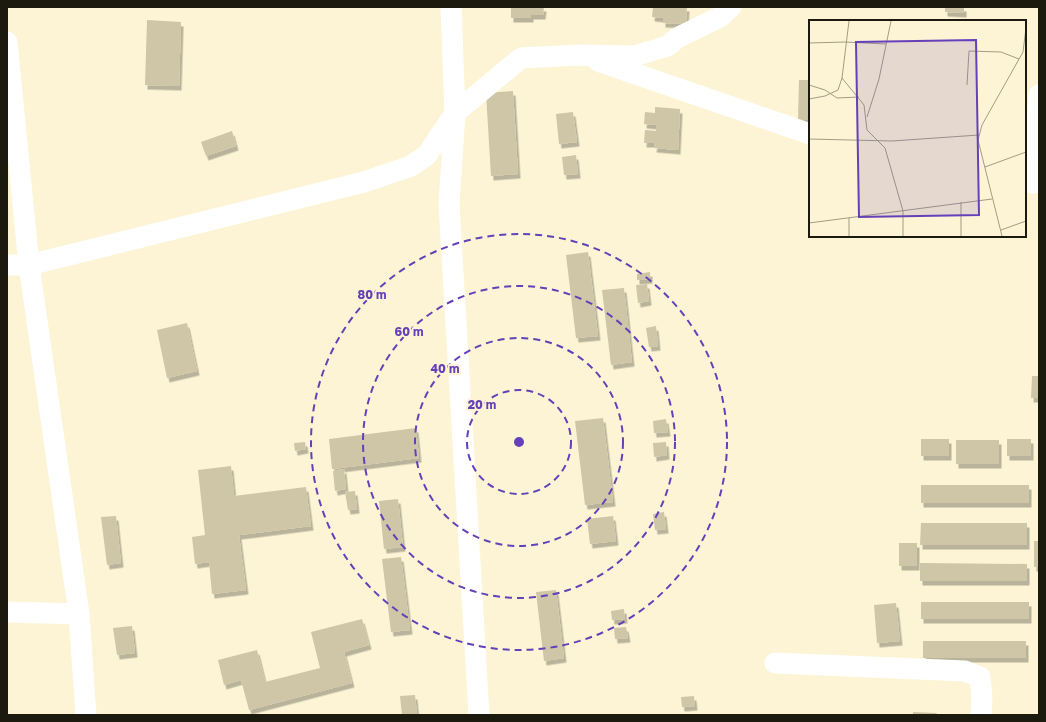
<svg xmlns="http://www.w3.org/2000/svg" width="1046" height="722" viewBox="0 0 1046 722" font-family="'Golos Text',sans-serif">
<defs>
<filter id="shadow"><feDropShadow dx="2.5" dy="4.5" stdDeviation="0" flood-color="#0004"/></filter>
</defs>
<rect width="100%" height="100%" fill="#fcf4d4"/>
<g fill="#cec6a7" filter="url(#shadow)">
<polygon points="511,7 544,7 543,15 531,15 531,18 511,18"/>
<polygon points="653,7 687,7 686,24 663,23 663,18 652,17"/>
<polygon points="945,7 964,7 964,13 945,12"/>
<polygon points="147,20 181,22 179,86 145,85"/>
<polygon points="799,80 810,80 810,120 798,120"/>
<polygon points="513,91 518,174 491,176 486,93"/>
<polygon points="655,107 680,109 678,150 654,148 655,143 644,143 645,130 656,131 656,125 644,124 645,112 655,113"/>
<polygon points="573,112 577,142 559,144 556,114"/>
<polygon points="232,131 236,146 206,156 201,142"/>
<polygon points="576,155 578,174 564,175 562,157"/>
<polygon points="588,252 598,336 576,338 566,255"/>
<polygon points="650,272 650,279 637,280 637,274"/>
<polygon points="647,284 649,301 638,303 636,285"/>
<polygon points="624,288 632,362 611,365 602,290"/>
<polygon points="187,323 197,371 167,378 157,330"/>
<polygon points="656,326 658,346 649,347 646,328"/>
<polygon points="1032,376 1039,376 1039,398 1031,398"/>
<polygon points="603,418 613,502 585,505 575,421"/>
<polygon points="666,419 668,432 654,433 653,421"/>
<polygon points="416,428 419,458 332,469 329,439"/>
<rect x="921" y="439" width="28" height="17"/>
<rect x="1007" y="439" width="24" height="17"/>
<rect x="956" y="440" width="43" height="24"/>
<polygon points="305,442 306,449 295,451 294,443"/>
<polygon points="666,442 667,455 654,457 653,443"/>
<polygon points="231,466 234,496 306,487 311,526 239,535 246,590 212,594 209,562 195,564 192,537 205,535 198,470"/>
<polygon points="344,469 346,489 335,491 333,471"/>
<rect x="921" y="485" width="108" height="18"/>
<polygon points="355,491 357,509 348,510 345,492"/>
<polygon points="398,499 403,547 384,549 379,501"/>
<polygon points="664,512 666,529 655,530 653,514"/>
<polygon points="116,516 121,563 107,565 101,517"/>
<polygon points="613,516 616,541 590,544 587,519"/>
<polygon points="921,523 1027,523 1027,545 920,545"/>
<rect x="1034" y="541" width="5" height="26"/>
<rect x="899" y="543" width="18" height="23"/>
<polygon points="401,557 410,630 391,632 382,559"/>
<polygon points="920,563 1027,564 1027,581 920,581"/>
<polygon points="556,590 564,658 544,661 536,592"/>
<rect x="921" y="602" width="108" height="17"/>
<polygon points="896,603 900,641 877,643 874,605"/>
<polygon points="624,609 625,619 612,620 611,611"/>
<polygon points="362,619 369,645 344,652 352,683 249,710 241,680 224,685 218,660 257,650 265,682 320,668 311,632"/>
<polygon points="132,626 135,653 117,655 113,628"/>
<polygon points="626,627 628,638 615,639 614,628"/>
<rect x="923" y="641" width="103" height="17"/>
<polygon points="415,695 417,715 402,715 400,696"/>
<polygon points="694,696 695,706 682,707 681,697"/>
<polygon points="913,712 937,713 936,715 913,715"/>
</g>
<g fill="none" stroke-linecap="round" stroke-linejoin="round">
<g stroke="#fff" stroke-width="21">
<polyline points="451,7 455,113 449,204 479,715"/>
<polyline points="7,42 29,265 79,614 86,715"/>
<polyline points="598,61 810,134"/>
<polyline points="1033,183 1039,95"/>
<polyline points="7,265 29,265 364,182 411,166 427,155 455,113 521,58 580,55 634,56 668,46 677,38 720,17 731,7"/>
<polyline points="7,612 79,614"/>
<polyline points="775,663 965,671 980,677 982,698 981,715"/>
</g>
</g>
<g fill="none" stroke="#6640b8" stroke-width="2" stroke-dasharray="7 5">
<circle cx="519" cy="442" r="52"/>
<circle cx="519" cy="442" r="104"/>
<circle cx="519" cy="442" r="156"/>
<circle cx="519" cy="442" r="208"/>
</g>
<g transform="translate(809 20)">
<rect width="217" height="217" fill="#fcf4d4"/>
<path fill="none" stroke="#a29c85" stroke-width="1" d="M0,23l36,-1 41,2M33,58l22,27 3,25 18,18 18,63v25M0,65l16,5 12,8 22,-1M158,65l2,-34 32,1 18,7M0,79l16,-3 13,-6 4,-12 7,-57M58,97l12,-38 12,-58M0,119l83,2 87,-6M176,147l41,-15M40,198v18M0,203l183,-24M192,210l25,-9M152,216v-34M193,216l-24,-96 4,-15 41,-73 3,-24"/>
<path fill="#6640b8" fill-opacity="0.15" stroke="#6640b8" stroke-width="2" d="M167,20l3,175 -120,2 -3,-175z"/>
<rect width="217" height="217" fill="none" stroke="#1c190e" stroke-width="2"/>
</g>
<circle cx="519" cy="442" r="6" fill="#6640b8" stroke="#fcf4d4" stroke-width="2"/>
<g font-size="12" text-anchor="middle" font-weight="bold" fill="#6640b8" stroke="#fcf4d4" stroke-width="4" stroke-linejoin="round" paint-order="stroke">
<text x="372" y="299">80 m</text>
<text x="409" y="336">60 m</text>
<text x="445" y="373">40 m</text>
<text x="482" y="409">20 m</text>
</g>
<rect width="1046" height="722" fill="none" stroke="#1c190e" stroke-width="16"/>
</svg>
